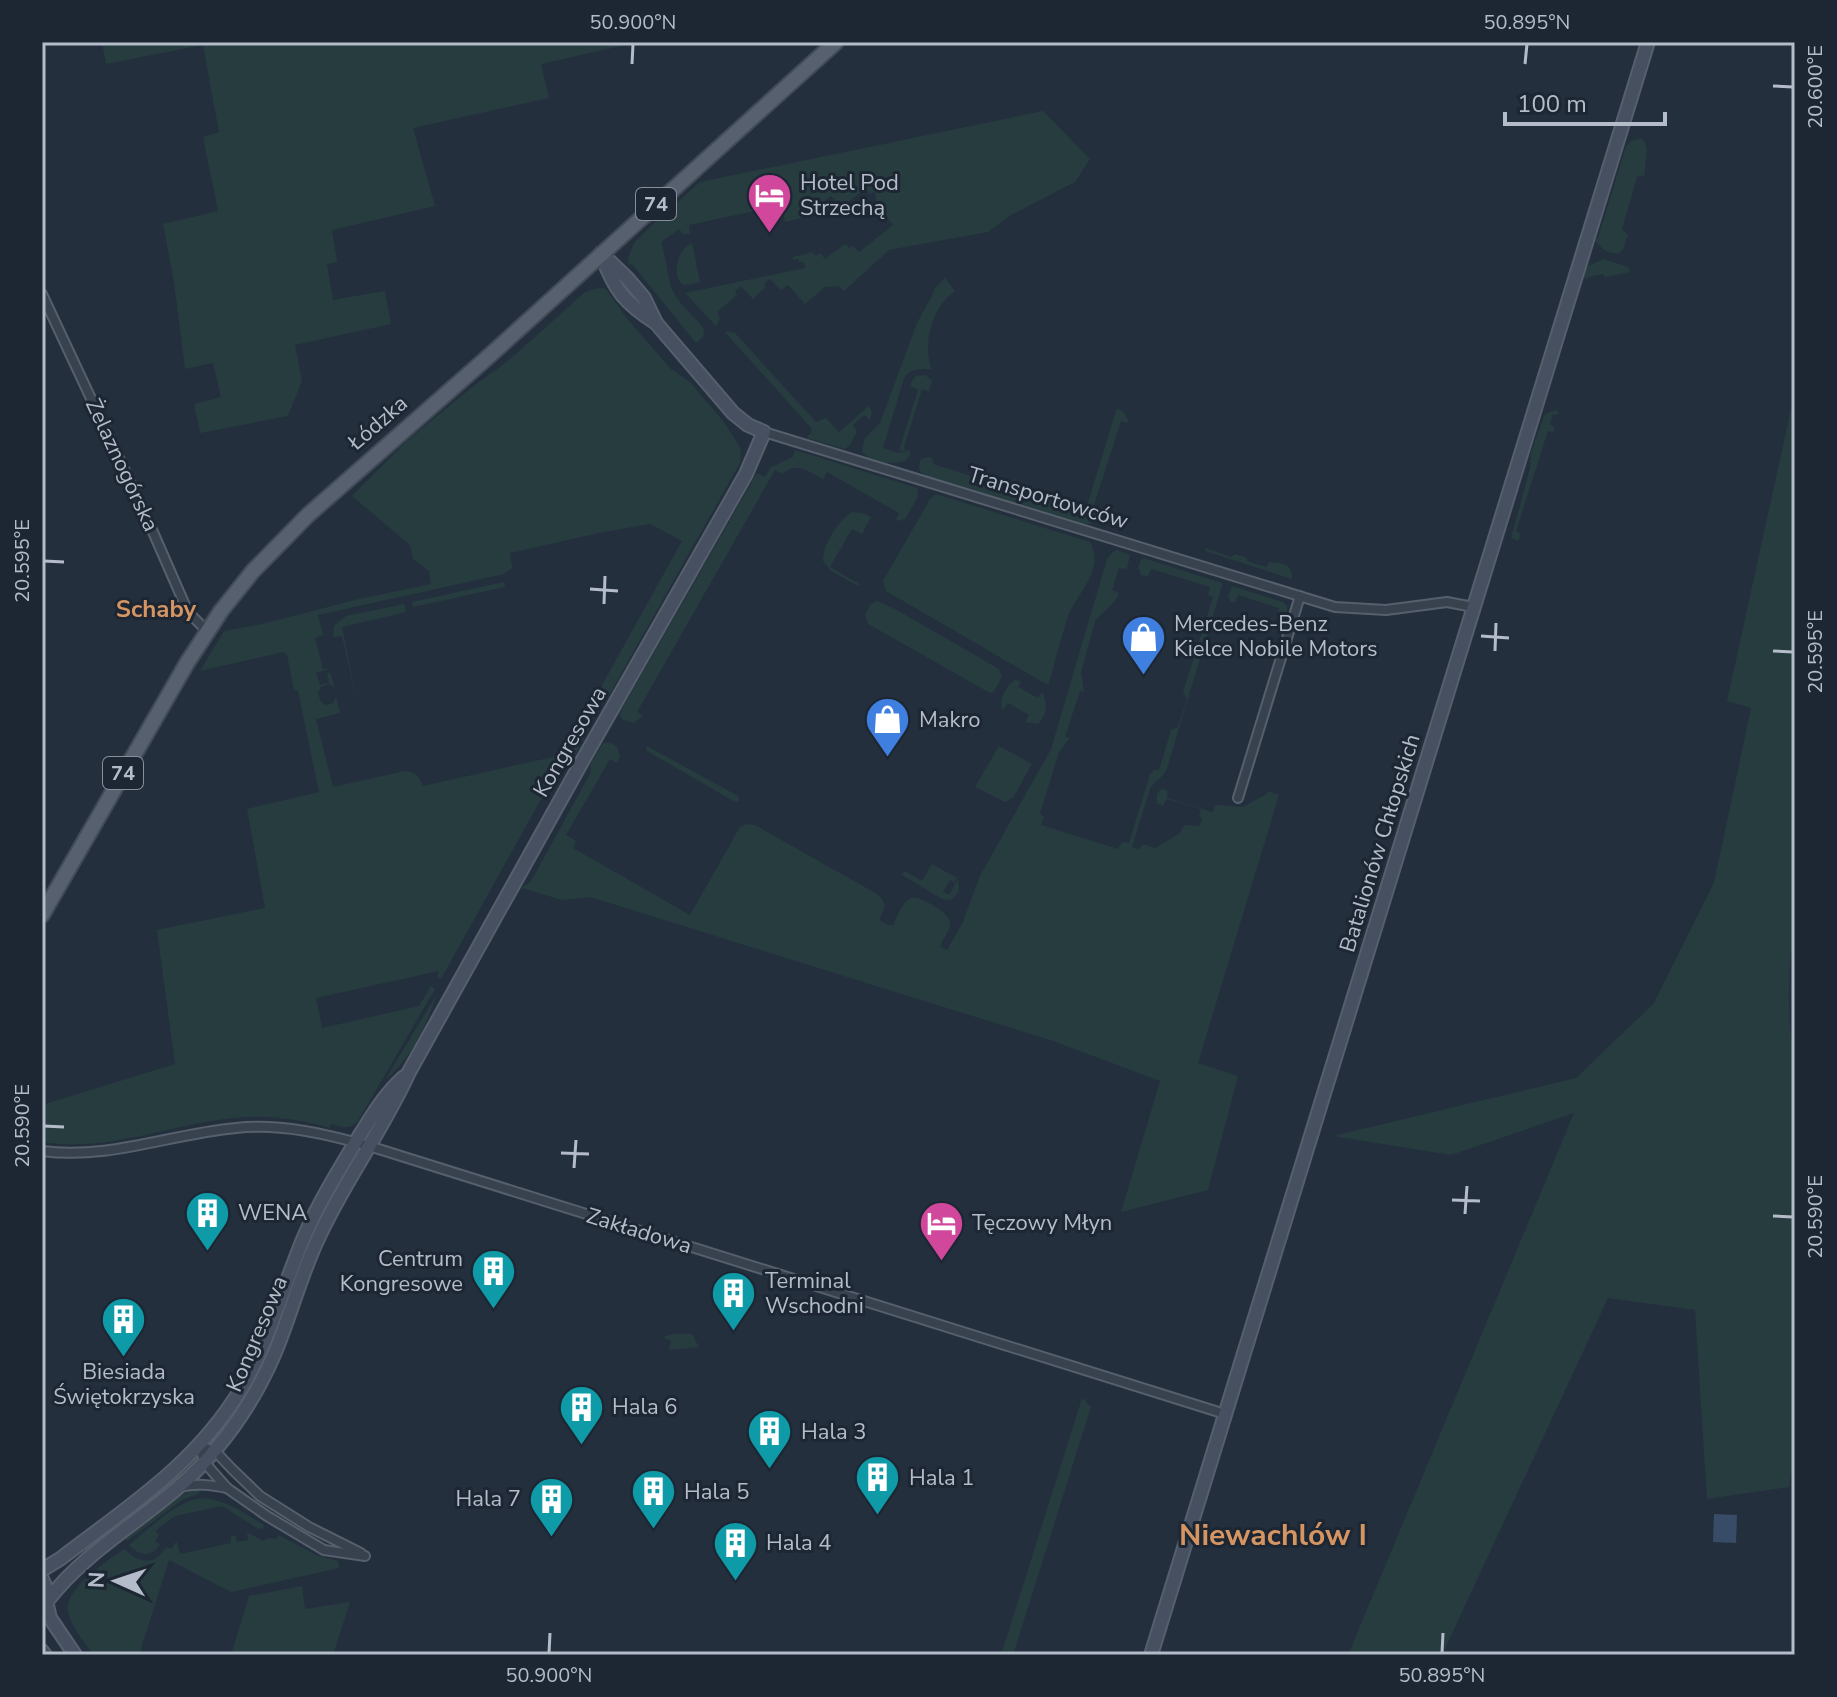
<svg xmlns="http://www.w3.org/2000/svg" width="1837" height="1697" viewBox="0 0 1837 1697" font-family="'Nunito Sans',sans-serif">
<rect width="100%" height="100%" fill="#242f3e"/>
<g fill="#263c3f">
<polygon points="102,42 639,42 541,64 549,98 413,128 435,206 332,230 337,262 327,264 333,300 385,291 391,324 295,345 302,381 288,416 200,433 194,404 221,397 213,363 185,369 174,282 163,224 218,211 203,137 219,132 203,45 106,64"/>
<path d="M1043,111l47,48 -15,23 -64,33 -23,17 -99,18 -45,41 -6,-5 -13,1 -20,17 -17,-19 -7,5 -11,-11 -6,5 2,3 -13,12 -12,-13 -6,5 2,4 -20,17 3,6 -4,8 -31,-33 120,-25 -1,-6h-5l-1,-3 -5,1v-3l19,-5 4,4 4,-3 5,6 20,-15 4,4 4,-2 6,6 34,-27 -15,-19 2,-2 -4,-4v-7l-3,-1 -3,2 -5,-5 -22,17 -4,-6 -3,1 -5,-5 -30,22 -16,4 -2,-9 -7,1 -3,-7 -84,18 1,8 -6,2 -5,-6 -18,13c6,16 5,35 13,51 7,13 21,24 30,36l-1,8 -7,6 -64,-79 -4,1 1,-10 5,-12 20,-20 46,-41z"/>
<path d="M1642,138v4l2,-2c6,13 0,21 1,35l-8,2 -15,52 6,6 -5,14 -4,4c-10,2 -19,-5 -24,-13l3,-2 28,-92 5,-5z"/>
<path d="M692,243l8,39c-5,1 -9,3 -14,3 -14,-1 -13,-33 6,-42z"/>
<polygon points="1603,259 1628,267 1630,272 1605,277 1603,274 1588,277 1587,279 1584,278 1583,273 1586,267"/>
<path d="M945,278l10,13c-18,12 -27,37 -27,58 0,7 2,14 3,20 -11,0 -20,-1 -27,9l-21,70 15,5 12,-3v5l-5,6c-14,4 -35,2 -43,-10l3,-13 15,-15 37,-100 17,-31 -1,-2z"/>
<path d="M601,288l5,1 22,31 43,49 19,13 34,40 14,22 3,7 -1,12 -132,234 -5,4 -9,-1 -2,-5 1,-2 4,1 85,-153 -32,-17 -51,9 -89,20 2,15 -8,6 -186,41 5,20 -8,3 8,31h8l-15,4 4,12 9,-2 -2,-10h3l5,15 -6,-4 -8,3 -3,6 3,9 5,3 7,-2 3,-6 4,16 -24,6 17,68 72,-16c11,1 14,6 18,15l130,-29 2,-3 7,5 16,-28 -3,2 -4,-2 2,-2 7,1 4,8 -9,17 -9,-1 -125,225 -4,-3 2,-5 -123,27 6,30 97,-22 12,-20 4,3 -77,132c-8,9 -17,6 -27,3l-1,4c-35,-10 -69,-14 -105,-9 -61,8 -120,33 -183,23v-37l133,-41 -18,-134 108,-22 -18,-99 72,-17 -21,-101 -4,-1 -7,-35 -4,-3 -83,19 24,-40 38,-7 97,-25 72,-15 -2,-13 -16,-12 -3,-14 -58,-49 56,-56 64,-53 36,-26 76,-68 9,-4z"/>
<polygon points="727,331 735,333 816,422 826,418 839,432 869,406 872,412 870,420 864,415 853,425 857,431 850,445 845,449 807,438 808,435 810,435 812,429 725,332"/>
<polygon points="925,375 932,381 929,391 922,389 904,447 905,450 899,451 918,390 911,386 911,382 916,376"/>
<path d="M1795,391v386l-3,167c-5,41 -4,83 3,123v378l-6,42 -82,12 -12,-189 -87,-12 -166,357h-94l226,-542 -123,42 -118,-19 243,-58 78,-75 60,-120 37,-175 -24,-7z"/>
<path d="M1117,408l7,4 5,11 -8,-2 -27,84 9,3c-3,10 -8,17 -19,16l-146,-45c-11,-3 -24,-5 -17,-20l8,-2 4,2v5l152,48z"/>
<polygon points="1556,410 1559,414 1552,415 1550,425 1555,427 1553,432 1548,431 1516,531 1521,534 1518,541 1511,538 1530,468 1531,452 1545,414"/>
<path d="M795,450l122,38 1,8 -12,22 -8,3 -2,-1 3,-7 -72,-41 -4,7c-15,-8 -27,-18 -41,-5l-7,-4 -138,242 6,4 -9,7 -11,-3 -4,-6 138,-241 8,4 6,-10 22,-10z"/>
<path d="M936,494l154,48c16,25 -13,52 -22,74 -7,22 -13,45 -19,67l-3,1 -160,-93 -3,-10 47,-82z"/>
<path d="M852,512l11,1 8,4 -9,17 -10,-5 -22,38 29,17 1,2h-2l-27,-15 -8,-10c0,-17 15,-40 29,-49z"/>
<path d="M1206,548l25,9 4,-3 12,4v3l19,6 3,-5c12,1 24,1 23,17l-87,-28z"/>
<path d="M1117,550l13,5 -3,14 -8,-1 -7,22 7,3c-4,13 -17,17 -24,29l-14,50 3,20 -4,-1 -15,46 5,1 -11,14 -19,62 4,3 -3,8 77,24 4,-7 7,1 21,-69 4,-4h5l12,-40 7,-3 9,-28 -4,-7 30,-95 -5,-2 2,-8 -59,-18 -3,8 -7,-2 -3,-8 3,-7 3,-2 78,25v3l-55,182c-4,10 -12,13 -17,21l-18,58 7,2 4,-5 12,4 25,-15 4,-7 2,-1 14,1 2,-7 -3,-3 2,-7 -34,-10 -4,7 -6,-3v-9l5,-5 6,2 -1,7 45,14 4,-7 26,2 25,-13 1,-3 11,4 -81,268 40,13 -30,114 -87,22 39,-131 -107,-40 -463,-144 -28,3 -40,-12 1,-2 7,-3 61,-111 -1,-7 13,-22 7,-1 7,5 3,10 -3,6 -7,-4 -44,76 10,6 -3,7 117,67 50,-88 6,-3 9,1 122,69c11,9 8,14 2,26l9,5h5c4,-8 10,-25 19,-27 9,-2 37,15 38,24 1,8 -7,17 -10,24l7,4 15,-26 18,-48 71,-127 56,-190 5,-6z"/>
<polygon points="504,582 505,587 413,607 412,602"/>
<polygon points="1232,586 1283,602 1287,606 1287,611 1284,614 1278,613 1279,608 1238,595 1235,602 1231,602 1228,597"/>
<polygon points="877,601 895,609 999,669 1002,676 994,692 990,693 868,624 865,614 871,604"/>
<polygon points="404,604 406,612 342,627 358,707 342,636 333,637 334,626 346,616"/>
<path d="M1015,680l6,1 -3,6 20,11 4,-6c6,11 5,23 -4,32l-13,-2 4,-7 -21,-12 -5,7c-5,-9 3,-25 12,-30z"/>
<polygon points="647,746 738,796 739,801 735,802 647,751 646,749"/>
<polygon points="999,746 1032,764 1013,798 1005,802 975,787"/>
<path d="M932,864l25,14 -3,4 -4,-2 -7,12 6,3 9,-16 1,12c-4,7 -9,11 -17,8l-40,-24 3,-4 17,10z"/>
<path d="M437,994c-11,32 -25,64 -52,86z"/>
<polygon points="674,1334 692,1334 699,1347 669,1350 671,1341 663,1337"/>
<polygon points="1082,1398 1091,1407 1013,1655 1001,1655"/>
<path d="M200,1489l-1,5 -16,5 -56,42 -2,-4c22,-17 46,-43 75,-48z"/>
<path d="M202,1498c25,2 43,15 63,28l-3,3 -5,-1 -35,-22 -47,10 -20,15 4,4 -4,7 5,2c-8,14 -21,12 -31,1 20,-16 48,-45 73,-47z"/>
<path d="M247,1532l16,9 6,-3 6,1 4,-4 37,20 22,6 1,7 -108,24 -62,-32 -30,95h-46c-8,-13 -22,-28 -25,-43 -5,-23 40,-52 56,-63 15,14 30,18 42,-2l6,2 3,-6 2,-1 3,12 51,-11v-7l4,-1 2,7 11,-2z"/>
<polygon points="302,1586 305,1609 350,1602 333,1655 231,1655 249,1596"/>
</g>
<polygon fill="#394c67" points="1714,1514 1737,1515 1736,1543 1713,1542"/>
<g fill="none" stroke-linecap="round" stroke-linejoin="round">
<defs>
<g id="street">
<polyline points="42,294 146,516 188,612 207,631"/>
<polyline points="764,432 1335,607 1386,610 1447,602 1473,607"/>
<polyline points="1238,798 1300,596"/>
<path d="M42,1151c67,9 128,-17 194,-23 45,-5 90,6 133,18l856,268"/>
<polyline points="199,1446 205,1463 227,1488 267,1516 324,1550 365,1556"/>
<polyline points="199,1446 215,1451 232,1469 260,1496 309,1527 361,1553"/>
<path d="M180,1487c16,-4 31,-2 47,1"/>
</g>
<g id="secondary">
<path d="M602,256c13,35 23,47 54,67"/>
<path d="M42,1570l18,-11c68,-52 136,-95 181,-170 28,-48 42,-102 63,-152 15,-35 36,-69 56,-102 14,-22 24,-40 44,-58"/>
<polyline points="42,1579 46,1588 47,1603"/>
<path d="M48,1600c46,-60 119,-91 167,-150 24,-28 43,-59 58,-93 16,-37 26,-77 43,-114 26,-59 66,-111 93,-171l171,-307 166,-291 18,-42 -16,-7 -15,-12 -77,-90 -12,-25 -17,-20 -26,-25"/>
<polyline points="47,1605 50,1618 75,1655"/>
<polyline points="42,1651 45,1655"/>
<polyline points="1151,1655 1648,42"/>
</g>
<polyline id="primary" points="42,915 187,663 221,611 253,571 308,515 488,357 836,42"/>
</defs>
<use href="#street" stroke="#565f6c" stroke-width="12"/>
<use href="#secondary" stroke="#565f6c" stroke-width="16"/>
<use href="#primary" stroke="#414a57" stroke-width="18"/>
<use href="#street" stroke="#38414e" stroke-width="8"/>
<use href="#secondary" stroke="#465061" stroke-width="12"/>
<use href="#primary" stroke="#56606e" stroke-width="14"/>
</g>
<path fill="none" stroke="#b4bcc9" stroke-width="3" d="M632,64l1,-20M1525,64l2,-20M1773,86l20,1M44,561l20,1M590,589l28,2M604,604l1,-28M1481,636l28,2M1495,651l1,-28M1773,651l20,1M44,1126l20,1M561,1153l28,1M574,1168l2,-28M1452,1200l28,1M1465,1214l2,-28M1773,1216l20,1M549,1653l1,-20M1442,1653l1,-20"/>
<defs>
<symbol id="hotel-pin" viewBox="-11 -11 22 30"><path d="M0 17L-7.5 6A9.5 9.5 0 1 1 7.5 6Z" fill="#d1479c" stroke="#1d2633"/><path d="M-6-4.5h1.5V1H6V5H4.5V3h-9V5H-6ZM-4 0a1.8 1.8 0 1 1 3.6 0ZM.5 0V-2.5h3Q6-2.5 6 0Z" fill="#fff"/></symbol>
<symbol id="shop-pin" viewBox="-11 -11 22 30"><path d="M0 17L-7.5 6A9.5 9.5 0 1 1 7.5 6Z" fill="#3f7fe0" stroke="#1d2633"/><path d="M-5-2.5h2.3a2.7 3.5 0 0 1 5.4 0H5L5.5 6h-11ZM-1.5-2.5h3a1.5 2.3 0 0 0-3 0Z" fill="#fff"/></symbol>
<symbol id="building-pin" viewBox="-11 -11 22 30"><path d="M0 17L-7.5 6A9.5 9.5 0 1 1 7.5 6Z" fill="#0f9aa8" stroke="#1d2633"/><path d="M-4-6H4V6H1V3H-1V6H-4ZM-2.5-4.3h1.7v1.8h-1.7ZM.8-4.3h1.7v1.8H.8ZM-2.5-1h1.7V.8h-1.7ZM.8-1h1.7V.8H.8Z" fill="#fff"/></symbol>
</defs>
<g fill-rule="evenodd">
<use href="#hotel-pin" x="744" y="170" width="51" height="69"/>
<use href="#shop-pin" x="1118" y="612" width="51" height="69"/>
<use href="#shop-pin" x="862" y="694" width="51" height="69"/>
<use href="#building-pin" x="182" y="1188" width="51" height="69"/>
<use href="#hotel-pin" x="916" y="1198" width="51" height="69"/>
<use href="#building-pin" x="468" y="1246" width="51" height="69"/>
<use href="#building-pin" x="708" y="1268" width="51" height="69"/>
<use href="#building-pin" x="98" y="1294" width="51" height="69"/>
<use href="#building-pin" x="556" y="1382" width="51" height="69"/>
<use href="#building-pin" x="744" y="1406" width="51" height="69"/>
<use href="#building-pin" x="852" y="1452" width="51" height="69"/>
<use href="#building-pin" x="628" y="1466" width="51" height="69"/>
<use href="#building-pin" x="526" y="1474" width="51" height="69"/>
<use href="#building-pin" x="710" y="1518" width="51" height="69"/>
</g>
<g text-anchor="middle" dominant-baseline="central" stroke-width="6" stroke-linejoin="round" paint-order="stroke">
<g fill="#1d2633" stroke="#878f9c" stroke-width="2">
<rect x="636" y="188" width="40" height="32" rx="6"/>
<rect x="103" y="757" width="40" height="32" rx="6"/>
</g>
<g font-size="20" font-weight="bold" fill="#b4bcc9">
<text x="656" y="204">74</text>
<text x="123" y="773">74</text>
</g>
<g font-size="22" fill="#b4bcc9" stroke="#1d2633" text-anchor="start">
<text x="800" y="183">Hotel Pod<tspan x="800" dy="25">Strzechą</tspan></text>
<text x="1174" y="624">Mercedes-Benz<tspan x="1174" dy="25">Kielce Nobile Motors</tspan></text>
<text x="919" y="720">Makro</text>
<text x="238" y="1213">WENA</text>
<text x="972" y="1223">Tęczowy Młyn</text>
<text x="463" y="1259" text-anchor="end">Centrum<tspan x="463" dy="25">Kongresowe</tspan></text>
<text x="765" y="1281">Terminal<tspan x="765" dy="25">Wschodni</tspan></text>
<text x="124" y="1372" text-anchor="middle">Biesiada<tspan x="124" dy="25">Świętokrzyska</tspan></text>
<text x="612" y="1407">Hala 6</text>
<text x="801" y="1432">Hala 3</text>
<text x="909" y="1478">Hala 1</text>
<text x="684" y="1492">Hala 5</text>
<text x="521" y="1499" text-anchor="end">Hala 7</text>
<text x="766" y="1543">Hala 4</text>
</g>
<g font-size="22" fill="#b4bcc9" stroke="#1d2633">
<text transform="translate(378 423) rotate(-41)">Łódzka</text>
<text transform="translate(122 465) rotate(65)">Żelaznogórska</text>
<text transform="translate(1048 498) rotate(17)">Transportowców</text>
<text transform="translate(570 742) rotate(-60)">Kongresowa</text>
<text transform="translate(1380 843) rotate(-73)">Batalionów Chłopskich</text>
<text transform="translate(639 1231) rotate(17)">Zakładowa</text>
<text transform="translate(257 1334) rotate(-67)">Kongresowa</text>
</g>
<g font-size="24" font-weight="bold" fill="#d59563" stroke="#1d2633">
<text x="156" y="609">Schaby</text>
</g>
<g font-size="30" font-weight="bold" fill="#d59563" stroke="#1d2633">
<text x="1273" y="1535">Niewachlów I</text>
</g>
</g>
<rect width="1837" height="1697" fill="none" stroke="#1d2633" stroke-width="88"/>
<g transform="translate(116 1581) rotate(273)" stroke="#1d2633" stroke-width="6" paint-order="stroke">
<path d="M0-6L14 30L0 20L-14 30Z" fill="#b4bcc9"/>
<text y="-12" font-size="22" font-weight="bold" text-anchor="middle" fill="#b4bcc9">N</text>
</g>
<path d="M1505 112v12h160v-12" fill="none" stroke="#b4bcc9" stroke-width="4"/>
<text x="1517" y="112" font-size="24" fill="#b4bcc9" stroke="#1d2633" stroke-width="6" paint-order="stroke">100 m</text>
<rect x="44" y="44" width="1749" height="1609" fill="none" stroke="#b4bcc9" stroke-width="3"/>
<g font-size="20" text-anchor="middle" fill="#b4bcc9">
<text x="633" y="29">50.900°N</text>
<text x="1527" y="29">50.895°N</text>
<text transform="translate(1815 87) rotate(-90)" y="7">20.600°E</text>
<text transform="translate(22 561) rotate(-90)" y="7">20.595°E</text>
<text transform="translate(1815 652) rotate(-90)" y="7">20.595°E</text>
<text transform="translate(22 1126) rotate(-90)" y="7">20.590°E</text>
<text transform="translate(1815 1217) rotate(-90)" y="7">20.590°E</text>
<text x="549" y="1682">50.900°N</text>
<text x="1442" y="1682">50.895°N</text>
</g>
</svg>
